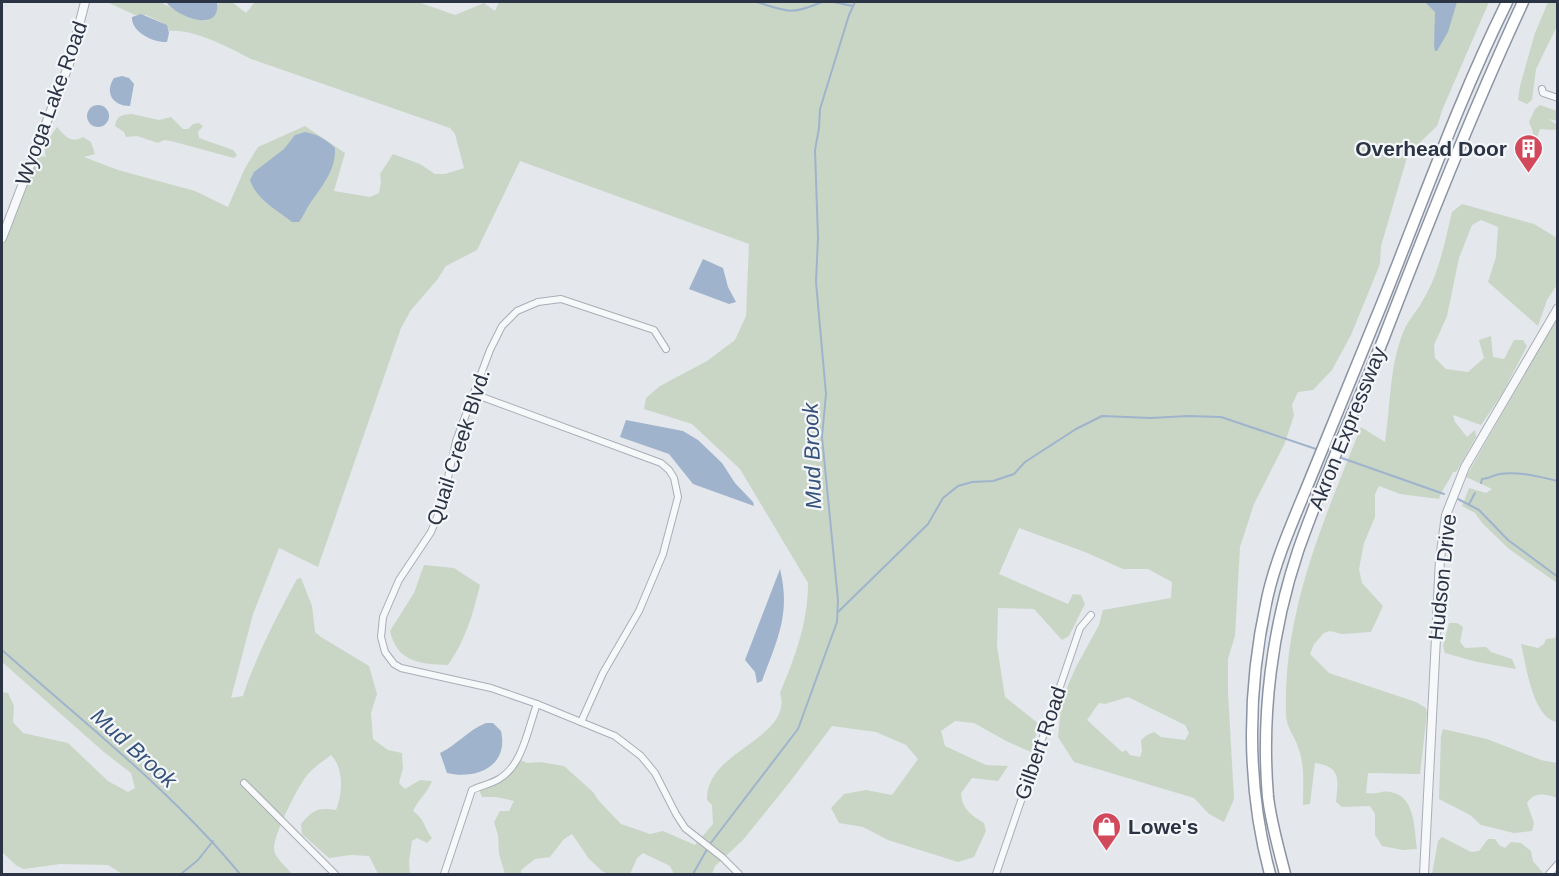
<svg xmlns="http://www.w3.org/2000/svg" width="1559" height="876" viewBox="0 0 1559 876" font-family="Helvetica,sans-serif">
<rect width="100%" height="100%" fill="#e4e7ec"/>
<g fill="#c9d6c5" fill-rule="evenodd">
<path d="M107,2h53l24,12 22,7 12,-17 -1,-2h15l14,11 9,-11h163l37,13 29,-12 11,8 4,-9h990l-46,106 -6,18 -29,28 -27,92 -1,18 -29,71 -19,35 -19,20 -15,2 -6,13 2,10 -9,28 -31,61 -14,43 -5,89 -7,23v33l6,107 -10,23 -15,-8 -15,-16 -120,-36 -16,-25 4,-38 14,-32 23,-42 4,-15 68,-12 1,-16 -24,-13h-25l-38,-17 -66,-24 -20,46 69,30 5,-10 8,1 4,9 -16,32 -7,4 -28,-31 -36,-1 -1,38 8,51 34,27 -8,28 -23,-10 -34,-19 -19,-2 -14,10 4,15 41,19 22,1 -10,15 -26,-3 -11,15c1,16 10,22 23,30l2,8 -12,26 -16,5 -70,-22 -25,-13 -24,-4 -8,-15 13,-14 22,-4 26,5 26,-36 -12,-14 -30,-13 -44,-6 -43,57 -46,57 -28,26 -3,8h-38l-4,-8 -27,-13 -6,5 -7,16h-22l-6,-3 -13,-12 -17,-25 -8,5 -14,18 -15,2 -14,11v4h-16l-6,-20 -1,-19 -4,-13 6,-11h9l5,-10 -18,-4h-14l-2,-5v-6l19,-7 19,-20 9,4 13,-1 24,4 29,26 6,9 22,23 29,10 13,-3 32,14 18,-21 -1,-19 -5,-5c-2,-50 87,-61 73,-107 15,-36 28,-70 28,-110l-68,-114 -48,-45 -48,-15 2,-11 14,-12 47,-25 28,-21 11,-24 3,-72 -229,-83 -43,89 -31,16 -9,14 -26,30 -10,18 -83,239 -39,-19 -26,66 -22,84 12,-2c12,-38 35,-82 54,-117l4,-1 11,28 3,26 6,5 48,29 8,28 -6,19 2,26 15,11 14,3 1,15 -4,15 6,6 15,-9 12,1c-4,11 -14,19 -19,30 13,10 10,15 19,27l-5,5 -10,-5 -5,3 -3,20 1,13h-32l-9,-18 -18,-1 -22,3 -27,-24 -1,-10c12,-14 16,-17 35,-14 7,-17 8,-42 -5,-55 -7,6 -16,11 -22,18 -10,10 -35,61 -35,75 0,10 12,18 18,26h-170l-14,-9 -48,-1 -36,5 -7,-3 -15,-14v-160l6,1 6,13 -1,16 10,11 45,10 40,38 20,11 7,-4 -4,-15 -26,-20 -103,-91v-424l38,-99 2,17 4,1c-4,-11 5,-21 11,-30 8,9 14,17 26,10l8,5 4,12 -11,3 34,13 77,21 33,16 17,-39 13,-21 47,-21 40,27 -11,38 36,6 9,-4 2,-11 -1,-8 13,-20 27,10 15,10h10l19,-6 -9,-34 -5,-6 -199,-69c-23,-12 -57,-30 -82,-28l-1,-3 -7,-6 -15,-7h-11zM1128,697l57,28 4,8 -4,7 -24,-3 -7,-5 -7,3 -6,5 1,11 -2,6 -10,-2 -4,-5 -4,2 -35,-32 12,-17 6,1z"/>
<polygon points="1548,2 1557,2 1557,26 1536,69 1532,100 1527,104 1518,100 1520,86 1535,33"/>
<polygon points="1540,105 1557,111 1557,121 1549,119 1557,125 1557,129 1552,130 1540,129 1536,140 1532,137 1533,132 1529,122 1535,109"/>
<path d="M132,114l27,6 12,-3 12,12h5l5,-5 6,-1 4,3 -5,6 1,6 34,12 4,5 -3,3 -63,-17 -7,-1 -6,3 -21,-7 -11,1 -2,-5 -9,-6c2,-11 7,-11 17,-12z"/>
<path d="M1462,204l72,20 23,14v47l-10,15 -9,26 -50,-44 8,-25 2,-30 -17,-7 -9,5 -13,33 -12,58 -13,29 1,13 11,11 22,3 16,-14 -5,-18 12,-4 2,21 11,2 10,-19h9l4,6 -25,48 -21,31 -28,-10 2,7 12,15 8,-7 1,7 -20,35h-3c-4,10 -11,17 -14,27l-39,-5 -21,-8 -4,8v23l-11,26 -5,26 3,14 21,23 -12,26 -29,2 -12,-3 -6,2 -10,11 -4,10 19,19 87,29 10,6 1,5 -7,61 -52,-1 -2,20c12,2 16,-3 24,-1 26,4 24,37 27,57l-14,1 -21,-4 -7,-11v-21l-5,-8 -28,1 -6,-5c2,-22 6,-35 -21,-39l-5,41 -7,1c0,-18 2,-38 -4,-55 -4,-15 -13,-21 -13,-37 -3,-102 38,-193 75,-286l24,15c6,-38 4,-78 20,-114 5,-10 13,-18 18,-28 16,-26 22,-59 29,-88z"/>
<polygon points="1557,317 1558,583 1557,583 1509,549 1482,523 1475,513 1462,506 1469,488 1486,493 1492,489 1466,477"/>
<path d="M424,565l30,3 26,17c-7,29 -15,56 -32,80 -28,-1 -51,-3 -58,-34l24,-38z"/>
<polygon points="1449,623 1457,623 1463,627 1460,642 1465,648 1486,647 1491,652 1512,659 1516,669 1477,662 1445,653 1443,646"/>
<path d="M1557,630v92c-25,-4 -31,-59 -36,-78l17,4 6,-4 2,-5 9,-1z"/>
<path d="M1443,729l44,10 54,21 16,3v35c-11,-4 -22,-7 -30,5l7,20 -2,8 -18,2 -33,-8 -11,-10 -31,-16 2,-63z"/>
<polygon points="1442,837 1471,852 1479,851 1488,839 1495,839 1499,845 1505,848 1511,842 1521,843 1531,851 1533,861 1544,874 1432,874 1438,841"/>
</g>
<g fill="#9fb4cc">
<path d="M166,2h51c4,33 -41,14 -51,0z"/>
<polygon points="1425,2 1457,2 1448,32 1437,51 1435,51 1434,46 1435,12"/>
<path d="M141,14l26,11 2,8 -2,9c-13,1 -36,-10 -35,-25z"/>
<path d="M122,76l7,2 5,6 -4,22c-17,0 -26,-13 -16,-28z"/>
<circle cx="98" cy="116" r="11"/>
<path d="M305,132c12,2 22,8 30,16 1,23 -14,39 -26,57 -4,6 -6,12 -10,17h-7c-15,-12 -36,-23 -42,-42l4,-8 30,-23 11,-14z"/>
<polygon points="703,259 723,268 728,287 736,302 729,304 689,289"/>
<polygon points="626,420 683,431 698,440 722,463 735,483 753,502 754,506 693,484 669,454 620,437"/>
<path d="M780,569c11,45 -3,71 -18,112l-5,2 -2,-11 -10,-12z"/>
<path d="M486,723h7l8,8c8,35 -24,49 -54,42l-7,-20c17,-8 28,-23 46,-30z"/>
</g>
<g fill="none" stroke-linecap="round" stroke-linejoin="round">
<g stroke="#9fb4cc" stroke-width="2">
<path d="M757,2c30,10 35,13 65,0"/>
<polyline points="833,2 853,6"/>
<polyline points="1339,457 1444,494"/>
<path d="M1481,483l1,-4c8,0 11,-4 18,-5 18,-3 40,3 58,7"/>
<polyline points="1458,499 1479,510 1508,540 1558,577"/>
<polyline points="1469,504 1475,493"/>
<polyline points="838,612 928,524 943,498 958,486 972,482 993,481 1014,474 1025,462 1076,429 1102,416 1151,418 1188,416 1221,417 1319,450"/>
<path d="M2,650c81,72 169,140 238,224"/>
<polyline points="181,874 198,860 213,841"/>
<polyline points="693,874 710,844 798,729 837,622 838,600 822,437 826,394 816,282 818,238 815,150 819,128 820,109 849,15 855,2"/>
</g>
<defs>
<g id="minor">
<polyline points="1542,89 1543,93 1558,98"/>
<polyline points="666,349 654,330 561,299 538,302 517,311 502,326 490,350 456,441 442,505 431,532 399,580 383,617 381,637 385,652 394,664 401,668 491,688 537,704 615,736 641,756 655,773 676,814 685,828 723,858 739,874"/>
<polyline points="474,394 661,463 669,470 674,478 678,497 663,554 639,611 603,673 581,722"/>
<polyline points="244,783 335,874"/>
<path d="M444,874l28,-84c8,-4 19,-6 27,-11 24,-14 29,-51 38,-75"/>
<polyline points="996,874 1080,628 1091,615"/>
<polyline points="1549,874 1558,864"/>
</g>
<g id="tertiary">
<polyline points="2,238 69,64 85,2"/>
<polyline points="1424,874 1440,559 1446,515 1465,467 1558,308"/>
</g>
<g id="motorway">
<path d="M1270,874c-24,-89 -23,-185 -3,-275 9,-42 28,-82 44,-122 24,-58 48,-117 72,-176 40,-100 76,-202 124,-299"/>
<path d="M1285,874c-6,-24 -14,-51 -17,-77 -7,-82 4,-168 30,-246 25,-72 57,-141 85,-211 44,-114 89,-228 140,-338"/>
</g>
</defs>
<use href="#minor" stroke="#a9aeb7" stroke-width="8"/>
<use href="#tertiary" stroke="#a9aeb7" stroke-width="10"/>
<use href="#motorway" stroke="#8b94a3" stroke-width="13"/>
<use href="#minor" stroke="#f7f8fa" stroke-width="6"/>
<use href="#tertiary" stroke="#f7f8fa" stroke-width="8"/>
<use href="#motorway" stroke="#fff" stroke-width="10"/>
</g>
<defs>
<symbol id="building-pin" viewBox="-11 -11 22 30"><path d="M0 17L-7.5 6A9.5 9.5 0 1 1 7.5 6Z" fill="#d1495b" stroke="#f4f6f9"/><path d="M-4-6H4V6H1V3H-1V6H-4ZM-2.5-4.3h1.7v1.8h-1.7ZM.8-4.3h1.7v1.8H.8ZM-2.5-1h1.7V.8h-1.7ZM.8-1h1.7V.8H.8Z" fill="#fff"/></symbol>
<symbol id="shop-pin" viewBox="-11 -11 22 30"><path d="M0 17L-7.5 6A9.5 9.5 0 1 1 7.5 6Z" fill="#d1495b" stroke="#f4f6f9"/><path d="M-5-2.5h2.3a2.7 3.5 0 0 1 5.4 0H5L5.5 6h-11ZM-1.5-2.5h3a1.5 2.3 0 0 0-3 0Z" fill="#fff"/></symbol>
</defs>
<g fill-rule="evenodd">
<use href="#building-pin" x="1512" y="132" width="33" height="45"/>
<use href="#shop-pin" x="1090" y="810" width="33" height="45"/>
</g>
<g text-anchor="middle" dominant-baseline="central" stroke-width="4.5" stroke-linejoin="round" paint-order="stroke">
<g font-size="21" fill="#2b3445" stroke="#f4f6f9">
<text transform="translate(51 103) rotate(-70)">Wyoga Lake Road</text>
<text transform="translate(1347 428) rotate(-68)">Akron Expressway</text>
<text transform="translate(458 447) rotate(-72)">Quail Creek Blvd.</text>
<text transform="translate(1442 577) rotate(-84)">Hudson Drive</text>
<text transform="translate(1040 743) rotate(-71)">Gilbert Road</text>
</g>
<g font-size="21" font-weight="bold" fill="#2b3445" stroke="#f4f6f9" text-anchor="end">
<text x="1507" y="148">Overhead Door</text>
<text x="1128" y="826" text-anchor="start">Lowe's</text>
</g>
<g font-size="22" font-style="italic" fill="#34527a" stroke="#f4f6f9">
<text transform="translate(812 456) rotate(-92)">Mud Brook</text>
<text transform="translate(134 748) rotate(42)">Mud Brook</text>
</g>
</g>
<rect width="1559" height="876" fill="none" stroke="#2b3445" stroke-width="6"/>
</svg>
